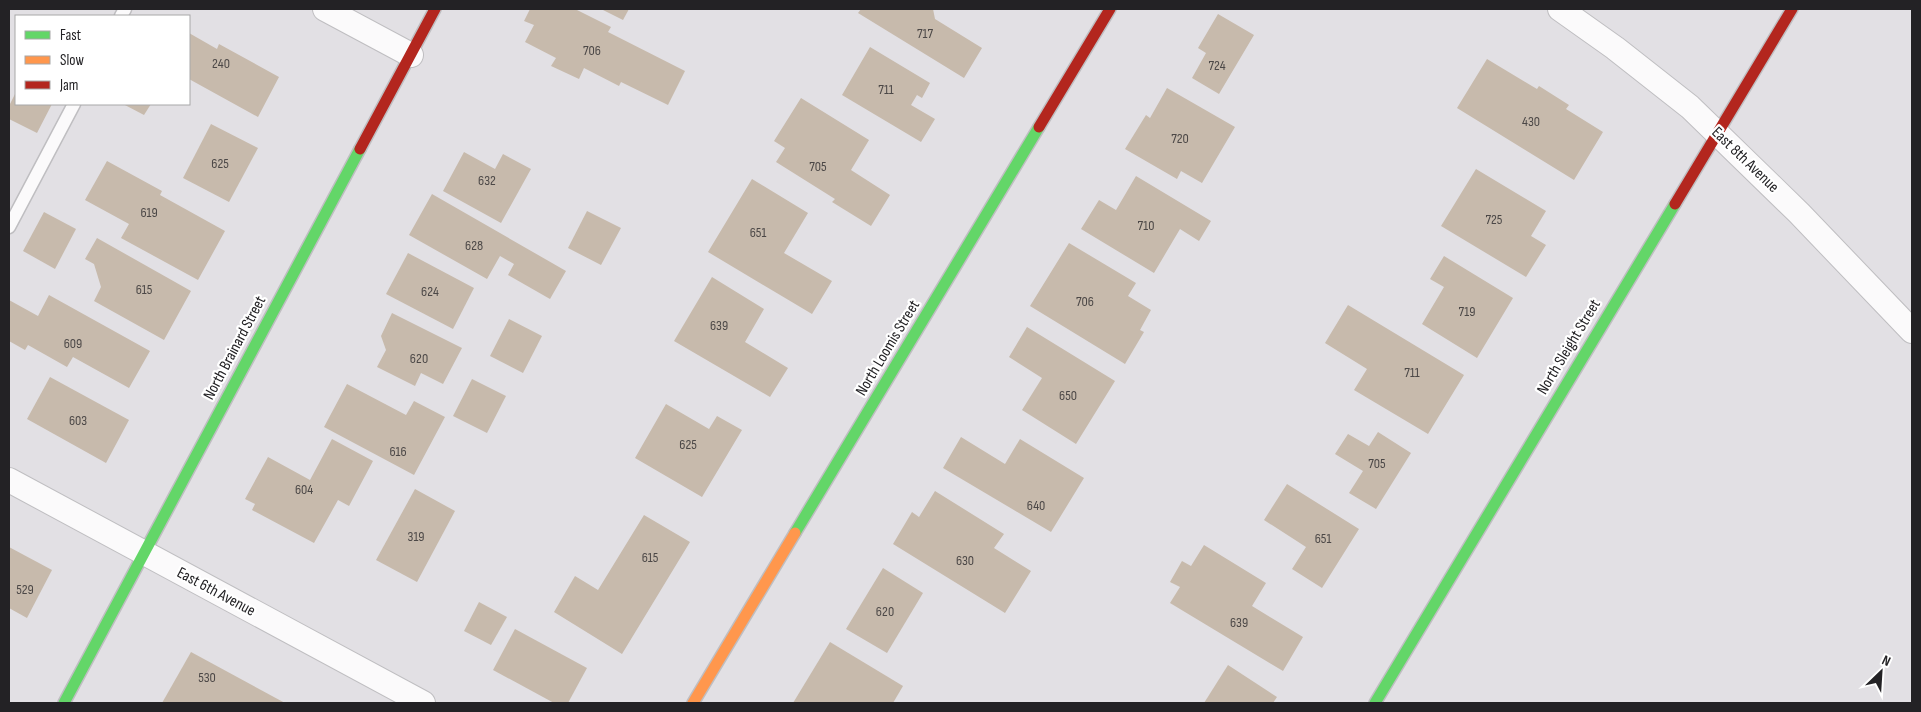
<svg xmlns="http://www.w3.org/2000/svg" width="1921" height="712" viewBox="0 0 1921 712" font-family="'Sofia Sans Condensed',sans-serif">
<rect width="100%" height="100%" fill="#e2e0e4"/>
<g fill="#c7baac">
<polygon points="530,9 575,9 611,27 608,32 685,71 668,105 621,82 619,86 584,68 579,79 551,66 556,58 525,42 534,25 524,21"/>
<polygon points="601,9 629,9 623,20"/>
<polygon points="861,9 933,9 935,19 982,48 964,78 858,13"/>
<polygon points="1218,14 1254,35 1219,94 1192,78 1206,53 1198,48"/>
<polygon points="189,33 217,49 219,44 279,77 258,117 189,79"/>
<polygon points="870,47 930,83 922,98 917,95 911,105 935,119 921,142 842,95"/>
<polygon points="1487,59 1537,89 1539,86 1569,105 1566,109 1603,132 1574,180 1457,108"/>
<polygon points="1167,88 1235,127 1202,183 1181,171 1177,179 1125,149 1146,115 1150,118"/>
<polygon points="16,92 16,104 52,104 37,133 9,119 9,106"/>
<polygon points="801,98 869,140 851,170 890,195 871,226 832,202 835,199 776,162 785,148 774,141"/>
<polygon points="123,104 151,104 144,115"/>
<polygon points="211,124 258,148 229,202 183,178"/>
<polygon points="464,152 495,169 503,154 531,169 501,223 443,191"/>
<polygon points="107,161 162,191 160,195 225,231 198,280 121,238 129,224 85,200"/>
<polygon points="1476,169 1546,211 1531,236 1546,245 1526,277 1441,226"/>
<polygon points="1136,176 1211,221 1199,241 1180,229 1154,273 1081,229 1099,200 1116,210"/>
<polygon points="752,179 808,213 784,253 832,281 812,314 708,252"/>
<polygon points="432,194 566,271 550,299 508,275 514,264 500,256 487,279 409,235"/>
<polygon points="587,211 621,228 601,265 568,248"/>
<polygon points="44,212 76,229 55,269 23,251"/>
<polygon points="97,238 191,291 164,340 94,301 101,287 94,264 85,259"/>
<polygon points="1069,243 1136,283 1128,296 1151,310 1140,330 1144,332 1125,364 1030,306"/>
<polygon points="408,253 474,288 453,329 386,294"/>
<polygon points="1444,256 1513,298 1477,358 1422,324 1444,287 1430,279"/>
<polygon points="712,277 764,309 745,342 788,368 770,397 674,341"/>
<polygon points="49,295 150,351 129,388 73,357 67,367 28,345 25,350 9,341 9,300 38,316"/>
<polygon points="1348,305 1464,375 1428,434 1354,390 1367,369 1325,343"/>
<polygon points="392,313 462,348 443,384 421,373 415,386 377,367 386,350 381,336"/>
<polygon points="509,319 542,336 523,373 490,356"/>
<polygon points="1027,327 1115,381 1076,444 1022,410 1042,378 1009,357"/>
<polygon points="50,377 129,420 106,463 27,419"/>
<polygon points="472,379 506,396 487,433 453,416"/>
<polygon points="347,384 406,415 414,401 445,417 414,475 324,427"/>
<polygon points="666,404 709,429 717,416 742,430 702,497 635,458"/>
<polygon points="1378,432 1411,453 1376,509 1349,493 1363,471 1335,454 1348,434 1369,446"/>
<polygon points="961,437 1005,464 1020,439 1084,478 1051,532 943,468"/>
<polygon points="332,439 373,461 349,506 338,500 314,543 252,510 255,504 245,499 268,457 310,480"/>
<polygon points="1287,484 1359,529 1322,588 1292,569 1306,547 1264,520"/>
<polygon points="415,489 455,511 417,582 376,560"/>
<polygon points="935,491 1004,534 994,548 1031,571 1005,613 893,544 912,512 919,517"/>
<polygon points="644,515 690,542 622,654 554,612 575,576 598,590"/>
<polygon points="1204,545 1266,583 1252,606 1303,637 1283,671 1170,603 1180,587 1170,582 1182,561 1191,566"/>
<polygon points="9,547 52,570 27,618 9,608"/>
<polygon points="883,568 923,593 887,653 846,629"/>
<polygon points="479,602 507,617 491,645 464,631"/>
<polygon points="515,629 587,668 568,703 554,703 493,670"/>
<polygon points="830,642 903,686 893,703 793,703"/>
<polygon points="191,652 285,703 162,703"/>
<polygon points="1228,665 1277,697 1273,703 1204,703"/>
</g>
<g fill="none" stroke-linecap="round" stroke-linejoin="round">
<defs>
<g id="lane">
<polyline points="121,16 125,9"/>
<polyline points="9,227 74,104"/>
</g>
<g id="street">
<polyline points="325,9 411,55"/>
<polyline points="1560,9 1615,48 1690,107 1799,213 1912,331"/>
<polyline points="9,480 423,703"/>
</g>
<g id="fast">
<polyline points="795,533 1039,127"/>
<polyline points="64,703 360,149"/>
<polyline points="1375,703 1675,204"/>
</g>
<polyline id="slow" points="693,703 795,533"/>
<g id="jam">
<polyline points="1039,127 1110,9"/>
<polyline points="360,149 435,9"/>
<polyline points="1675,204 1792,9"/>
</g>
</defs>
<use href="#lane" stroke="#bfbec1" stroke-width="15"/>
<use href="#street" stroke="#bfbec1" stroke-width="26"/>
<use href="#fast" stroke="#bfbec1" stroke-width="14"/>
<use href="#slow" stroke="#bfbec1" stroke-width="14"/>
<use href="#jam" stroke="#bfbec1" stroke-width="14"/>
<use href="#lane" stroke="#fbfafb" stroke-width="12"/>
<use href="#street" stroke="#fbfafb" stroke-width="24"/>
<use href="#fast" stroke="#63d668" stroke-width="11"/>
<use href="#slow" stroke="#ff974d" stroke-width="11"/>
<use href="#jam" stroke="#b3261e" stroke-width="11"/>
</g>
<g text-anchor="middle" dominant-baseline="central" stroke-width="4.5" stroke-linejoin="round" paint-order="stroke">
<g font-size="14" fill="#4c4847">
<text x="925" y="33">717</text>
<text x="592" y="50">706</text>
<text x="221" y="63">240</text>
<text x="1217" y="65">724</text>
<text x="886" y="89">711</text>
<text x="1531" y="121">430</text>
<text x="1180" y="138">720</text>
<text x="220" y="163">625</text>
<text x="818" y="166">705</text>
<text x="487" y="180">632</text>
<text x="149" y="212">619</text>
<text x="1494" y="219">725</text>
<text x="1146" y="225">710</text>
<text x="758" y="232">651</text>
<text x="474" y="245">628</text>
<text x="144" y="289">615</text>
<text x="430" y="291">624</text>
<text x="1085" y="301">706</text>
<text x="1467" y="311">719</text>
<text x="719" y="325">639</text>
<text x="73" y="343">609</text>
<text x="419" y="358">620</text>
<text x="1412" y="372">711</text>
<text x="1068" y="395">650</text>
<text x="78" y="420">603</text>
<text x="688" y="444">625</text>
<text x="398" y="451">616</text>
<text x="1377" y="463">705</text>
<text x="304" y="489">604</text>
<text x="1036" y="505">640</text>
<text x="416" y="536">319</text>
<text x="1323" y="538">651</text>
<text x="650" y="557">615</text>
<text x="965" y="560">630</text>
<text x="25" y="589">529</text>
<text x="885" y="611">620</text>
<text x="1239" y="622">639</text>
<text x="207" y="677">530</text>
</g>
<g font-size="16" fill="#232225" stroke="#fff">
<text transform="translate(1745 160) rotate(44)">East 8th Avenue</text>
<text transform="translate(1569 347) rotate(-59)">North Sleight Street</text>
<text transform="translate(235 348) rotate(-62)">North Brainard Street</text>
<text transform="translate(888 348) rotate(-59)">North Loomis Street</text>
<text transform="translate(216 592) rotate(28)">East 6th Avenue</text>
</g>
</g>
<rect width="1921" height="712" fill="none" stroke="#232225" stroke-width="20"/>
<rect x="15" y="15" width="175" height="90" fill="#ffffff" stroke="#a7a7a8"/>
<rect x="25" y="31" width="25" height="8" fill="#63d668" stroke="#a7a7a8"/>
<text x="60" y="40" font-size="15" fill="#232225">Fast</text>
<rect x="25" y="56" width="25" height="8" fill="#ff974d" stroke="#a7a7a8"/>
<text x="60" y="65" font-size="15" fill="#232225">Slow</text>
<rect x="25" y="81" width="25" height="8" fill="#b3261e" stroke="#a7a7a8"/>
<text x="60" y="90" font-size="15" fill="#232225">Jam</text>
<g transform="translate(1881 672) rotate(25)" stroke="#ffffff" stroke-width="4" paint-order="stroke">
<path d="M0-4L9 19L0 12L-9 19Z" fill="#232225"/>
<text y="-8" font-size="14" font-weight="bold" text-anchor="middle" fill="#232225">N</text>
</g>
</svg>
